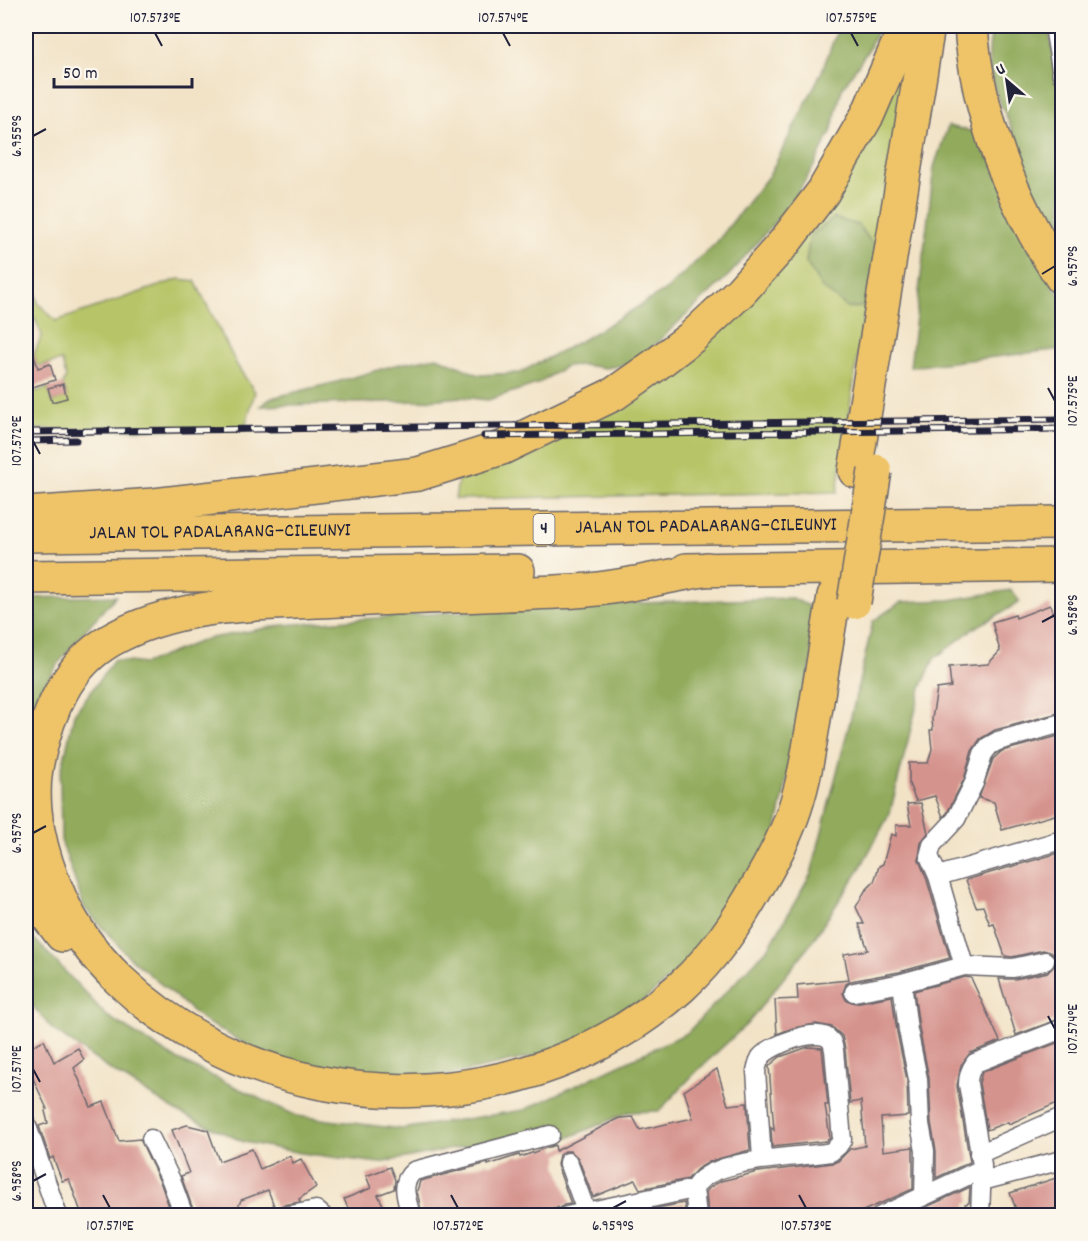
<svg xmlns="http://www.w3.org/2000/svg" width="1088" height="1241" viewBox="0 0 1088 1241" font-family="Dekko,sans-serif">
<rect width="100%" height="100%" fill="#fbf7ec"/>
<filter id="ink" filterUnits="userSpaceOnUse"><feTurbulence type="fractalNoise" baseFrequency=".0167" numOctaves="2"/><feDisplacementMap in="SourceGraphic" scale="12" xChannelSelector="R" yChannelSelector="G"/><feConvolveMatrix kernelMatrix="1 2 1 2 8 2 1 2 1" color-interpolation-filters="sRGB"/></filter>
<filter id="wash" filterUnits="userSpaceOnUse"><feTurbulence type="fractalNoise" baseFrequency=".008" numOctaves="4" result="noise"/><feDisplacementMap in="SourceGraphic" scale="24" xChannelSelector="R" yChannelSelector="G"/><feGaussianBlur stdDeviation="1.35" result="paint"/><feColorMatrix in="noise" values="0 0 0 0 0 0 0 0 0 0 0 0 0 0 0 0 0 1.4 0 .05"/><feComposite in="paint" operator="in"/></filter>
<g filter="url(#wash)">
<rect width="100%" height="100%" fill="#f2e3c7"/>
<g fill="#b7c568" stroke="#6c7452" stroke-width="1.5">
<polygon points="897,70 908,70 879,251 834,218 810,236 806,262 848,308 865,307 837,492 455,499 459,476 740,307"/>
<polygon points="26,271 32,278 38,303 56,321 179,279 195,281 238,367 255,392 244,430 27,429 26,394 48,388 52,402 67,397 63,384 66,377 62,361 37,366 34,354 42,335 35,319 26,324"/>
</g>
<g fill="#91aa5c" stroke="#5a664c" stroke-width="1.5">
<polygon points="839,26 880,26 868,50 842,89 831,132 814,166 792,202 730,274 635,363 606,368 583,365 566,366 537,384 488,400 461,397 418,401 261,406 271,398 337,382 395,365 437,357 479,375 519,373 586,338 666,290 716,243 770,174 821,73"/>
<path d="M996,26h52l14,77v147c-23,-32 -35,-77 -48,-115 -6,-17 -16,-33 -21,-51 -5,-17 -7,-44 3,-58z"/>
<polygon points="948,126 986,134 1054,288 1062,298 1062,349 910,367 934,167"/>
<polygon points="834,218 858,225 879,251 865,307 848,308 821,287 806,262 810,236"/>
<polygon points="1011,590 1020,602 973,629 934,659 921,688 890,813 858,872 809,946 748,1023 695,1073 659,1111 629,1112 570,1137 478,1144 379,1163 301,1153 244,1142 178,1112 109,1069 52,1029 26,998 26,930 107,1016 174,1058 297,1116 401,1129 524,1110 687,1033 769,947 811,874 851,717 873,621 901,602 949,600"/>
<path d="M116,596c-37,40 -76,81 -90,135v-133z"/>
<polygon points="792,598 819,611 817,637 774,841 692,959 631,1011 554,1052 450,1075 355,1078 271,1058 204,1021 128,956 84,907 61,840 60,777 74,714 114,660 144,664 206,639 283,625 522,607"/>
</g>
<g id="blocks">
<g fill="#d5938d">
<polygon points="26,339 29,339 38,368 50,364 55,380 26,389"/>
<polygon points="63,384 67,398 52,402 48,388"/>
<polygon points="1050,605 1053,614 1062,613 1062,712 995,730 980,739 972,751 964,779 947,813 943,817 935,796 916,801 909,784 909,763 928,763 932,749 930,730 933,730 932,719 937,689 951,687 949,667 988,664 1000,651 992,622 1015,615 1016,618"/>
<polygon points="1062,735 1062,813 1002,830 994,802 979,798 993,759 1002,751"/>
<polygon points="921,803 928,833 921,842 919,860 927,880 950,958 899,972 851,981 846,984 843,993 846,1000 855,1003 892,996 897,1032 907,1080 908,1116 881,1118 883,1151 913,1147 913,1189 854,1215 708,1215 706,1192 710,1187 721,1181 758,1172 833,1163 838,1161 850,1149 865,1146 861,1101 850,1103 845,1049 842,1036 832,1027 816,1024 793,1028 777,1034 775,1000 798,999 797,985 849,980 844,954 868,950 859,924 864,924 856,907 865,891 874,882 879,866 883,864 891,834 896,836 896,825 911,825 907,804"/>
<polygon points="1062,852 1062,993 1058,994 1062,1006 1062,1018 1016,1035 999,979 1015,979 1048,972 1055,965 1056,958 1053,953 1043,950 1012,957 1005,956 994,924 990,925 983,906 976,907 966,880"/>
<polygon points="965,977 971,978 1000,1041 970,1053 961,1065 957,1086 970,1162 936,1178 936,1151 931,1123 929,1078 919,1028 914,991"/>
<polygon points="44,1040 54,1062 78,1048 84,1060 74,1068 91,1107 104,1102 119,1141 140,1139 161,1184 172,1215 82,1215 69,1179 62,1181 53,1157 50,1159 39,1126 48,1123 45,1111 47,1109 26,1063 26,1049"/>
<polygon points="1062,1041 1062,1101 1009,1124 1008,1122 987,1130 979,1083 982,1072"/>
<polygon points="808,1047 822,1048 828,1105 825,1105 830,1138 826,1141 772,1147 771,1127 774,1130 769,1066 780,1057"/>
<polygon points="717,1069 728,1105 747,1103 750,1150 711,1161 697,1169 688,1179 640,1189 635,1180 593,1197 578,1158 570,1151 565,1151 559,1155 557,1165 571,1204 564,1205 558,1210 558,1207 529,1215 422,1215 417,1191 420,1181 488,1163 488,1165 519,1155 520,1157 555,1145 556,1151 619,1118 633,1117 640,1130 693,1118 684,1091"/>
<polygon points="187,1125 208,1130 219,1161 252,1149 260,1169 290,1156 293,1163 301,1159 316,1187 299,1199 300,1202 283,1205 276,1211 268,1190 241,1200 235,1215 195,1215 181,1176 189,1173 172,1130"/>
<polygon points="390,1167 395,1180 394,1189 378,1195 388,1215 351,1215 344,1199 371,1188 366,1176"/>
<polygon points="1062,1176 1062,1207 1034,1215 1018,1215 1010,1193"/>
<polygon points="970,1187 969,1203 965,1204 969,1215 909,1215"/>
<polygon points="684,1203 686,1215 656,1215 652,1209"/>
</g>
</g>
</g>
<g filter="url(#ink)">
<use href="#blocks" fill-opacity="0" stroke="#6b666c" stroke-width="1.5"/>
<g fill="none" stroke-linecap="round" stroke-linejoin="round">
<defs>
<g id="minor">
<polyline points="1054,26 1062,75"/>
<polyline points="938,876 1062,840"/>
<polyline points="964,966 1013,968 1045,961"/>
<polyline points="902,983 908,1030 918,1079 920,1124 925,1151 924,1195"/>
<polyline points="854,992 902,983 964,966 938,876 929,856 932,845 956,819 974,783 983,754 989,746 998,741 1062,723"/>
<polyline points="26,1123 58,1216"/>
<polyline points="151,1139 171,1180 184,1216"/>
<polyline points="979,1154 1062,1117"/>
<polyline points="568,1162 586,1211"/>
<polyline points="982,1181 1062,1160"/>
<polyline points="694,1189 697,1216"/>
<polyline points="286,1216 316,1210 323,1216"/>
<path d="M411,1216c-4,-17 -12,-33 3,-45l136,-36"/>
<path d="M567,1216l127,-27c13,-32 106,-31 137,-37l7,-6 4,-6 -8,-90c-1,-3 -1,-7 -3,-9 -11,-16 -61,4 -70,16 -3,4 -4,10 -5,14l6,88"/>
<polyline points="881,1216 982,1169"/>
<path d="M980,1216l2,-51 -14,-81c0,-9 2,-14 7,-21l87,-34"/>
</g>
<g id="motorway">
<path d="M971,26c6,89 41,178 91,252"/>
<polyline points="855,471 928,26"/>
<polyline points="26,514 154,505 418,474 502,448 614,394 654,366 692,337 741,291 784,243 823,192 868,114 906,26"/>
<path id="s1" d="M26,535l1036,-12"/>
<path d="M707,569c-43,8 -87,19 -131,22 -78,4 -157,6 -235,9 -77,4 -162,1 -230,40 -44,25 -63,72 -73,118 -11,46 3,98 22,140 27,61 84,110 142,142 150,83 350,63 479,-53 34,-31 57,-66 79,-105 14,-24 27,-49 35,-74 11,-33 15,-67 21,-101 6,-37 12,-74 18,-111"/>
<polyline points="686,570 1062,565"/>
<polyline points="26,577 518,571"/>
<polyline points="26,888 62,935"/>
</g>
</defs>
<use href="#minor" stroke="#6b666c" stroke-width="21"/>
<use href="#motorway" stroke="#6b666c" stroke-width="36"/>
<use href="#minor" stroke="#fff" stroke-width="18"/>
<use href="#motorway" stroke="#efc469" stroke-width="33"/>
<defs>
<g id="rail">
<polyline points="26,432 1062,419"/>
<polyline points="484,436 1062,429"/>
<polyline points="26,441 76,440"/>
</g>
</defs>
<use href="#rail" stroke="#22223b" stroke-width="7"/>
<use href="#rail" stroke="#fbf7ec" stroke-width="4.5" stroke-dasharray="14" stroke-linecap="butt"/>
<defs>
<polyline id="motorway-bridge" points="854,602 875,471"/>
</defs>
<use href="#motorway-bridge" stroke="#6b666c" stroke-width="36" stroke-linecap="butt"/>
<use href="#motorway-bridge" stroke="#efc469" stroke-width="33"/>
</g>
</g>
<path fill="none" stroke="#22223b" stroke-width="2" d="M155,33l7,13M503,33l7,13M851,33l7,13M33,136l13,-7M1042,274l13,-8M1048,388l7,13M33,441l7,13M1042,622l13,-7M33,833l13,-7M1048,1016l7,13M33,1069l7,13M33,1181l13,-7M103,1195l7,13M451,1195l7,13M799,1195l7,13M613,1208l13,-7"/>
<g text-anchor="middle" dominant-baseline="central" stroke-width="4.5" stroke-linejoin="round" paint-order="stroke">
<rect fill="#fbf7ec" stroke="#636270" stroke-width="1.5" x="533.5" y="514" width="21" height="30" rx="4.5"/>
<g font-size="18" font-weight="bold" fill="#22223b">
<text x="544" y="529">4</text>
</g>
<g font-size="20" fill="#22223b" stroke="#fbf7ec">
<text stroke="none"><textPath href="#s1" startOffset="680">JALAN TOL PADALARANG–CILEUNYI</textPath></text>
<text stroke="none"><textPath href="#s1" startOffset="194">JALAN TOL PADALARANG–CILEUNYI</textPath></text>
</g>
</g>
<rect width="1088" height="1241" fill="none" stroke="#fbf7ec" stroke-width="66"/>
<g transform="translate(1007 81) rotate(331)" stroke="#fbf7ec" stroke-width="4.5" paint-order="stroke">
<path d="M0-4.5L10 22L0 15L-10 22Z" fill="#22223b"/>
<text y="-9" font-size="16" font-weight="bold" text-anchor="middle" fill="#22223b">U</text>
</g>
<path d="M54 78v9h138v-9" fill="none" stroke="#22223b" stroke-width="3"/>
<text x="63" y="78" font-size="18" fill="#22223b" stroke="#fbf7ec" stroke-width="4.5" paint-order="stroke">50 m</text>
<rect x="33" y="33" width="1022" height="1175" fill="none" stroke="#22223b" stroke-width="2"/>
<g font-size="15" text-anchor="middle" fill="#22223b">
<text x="155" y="22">107.573°E</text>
<text x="503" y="22">107.574°E</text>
<text x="851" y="22">107.575°E</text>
<text transform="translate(16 136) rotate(-90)" y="5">6.955°S</text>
<text transform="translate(1072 266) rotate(-90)" y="5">6.957°S</text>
<text transform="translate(1072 401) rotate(-90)" y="5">107.575°E</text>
<text transform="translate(16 441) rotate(-90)" y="5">107.572°E</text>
<text transform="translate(1072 615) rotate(-90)" y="5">6.958°S</text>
<text transform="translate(16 833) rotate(-90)" y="5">6.957°S</text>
<text transform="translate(1072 1029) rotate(-90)" y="5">107.574°E</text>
<text transform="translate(16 1069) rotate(-90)" y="5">107.571°E</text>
<text transform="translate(16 1181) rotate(-90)" y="5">6.958°S</text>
<text x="110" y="1230">107.571°E</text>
<text x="458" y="1230">107.572°E</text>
<text x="613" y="1230">6.959°S</text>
<text x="806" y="1230">107.573°E</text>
</g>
</svg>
